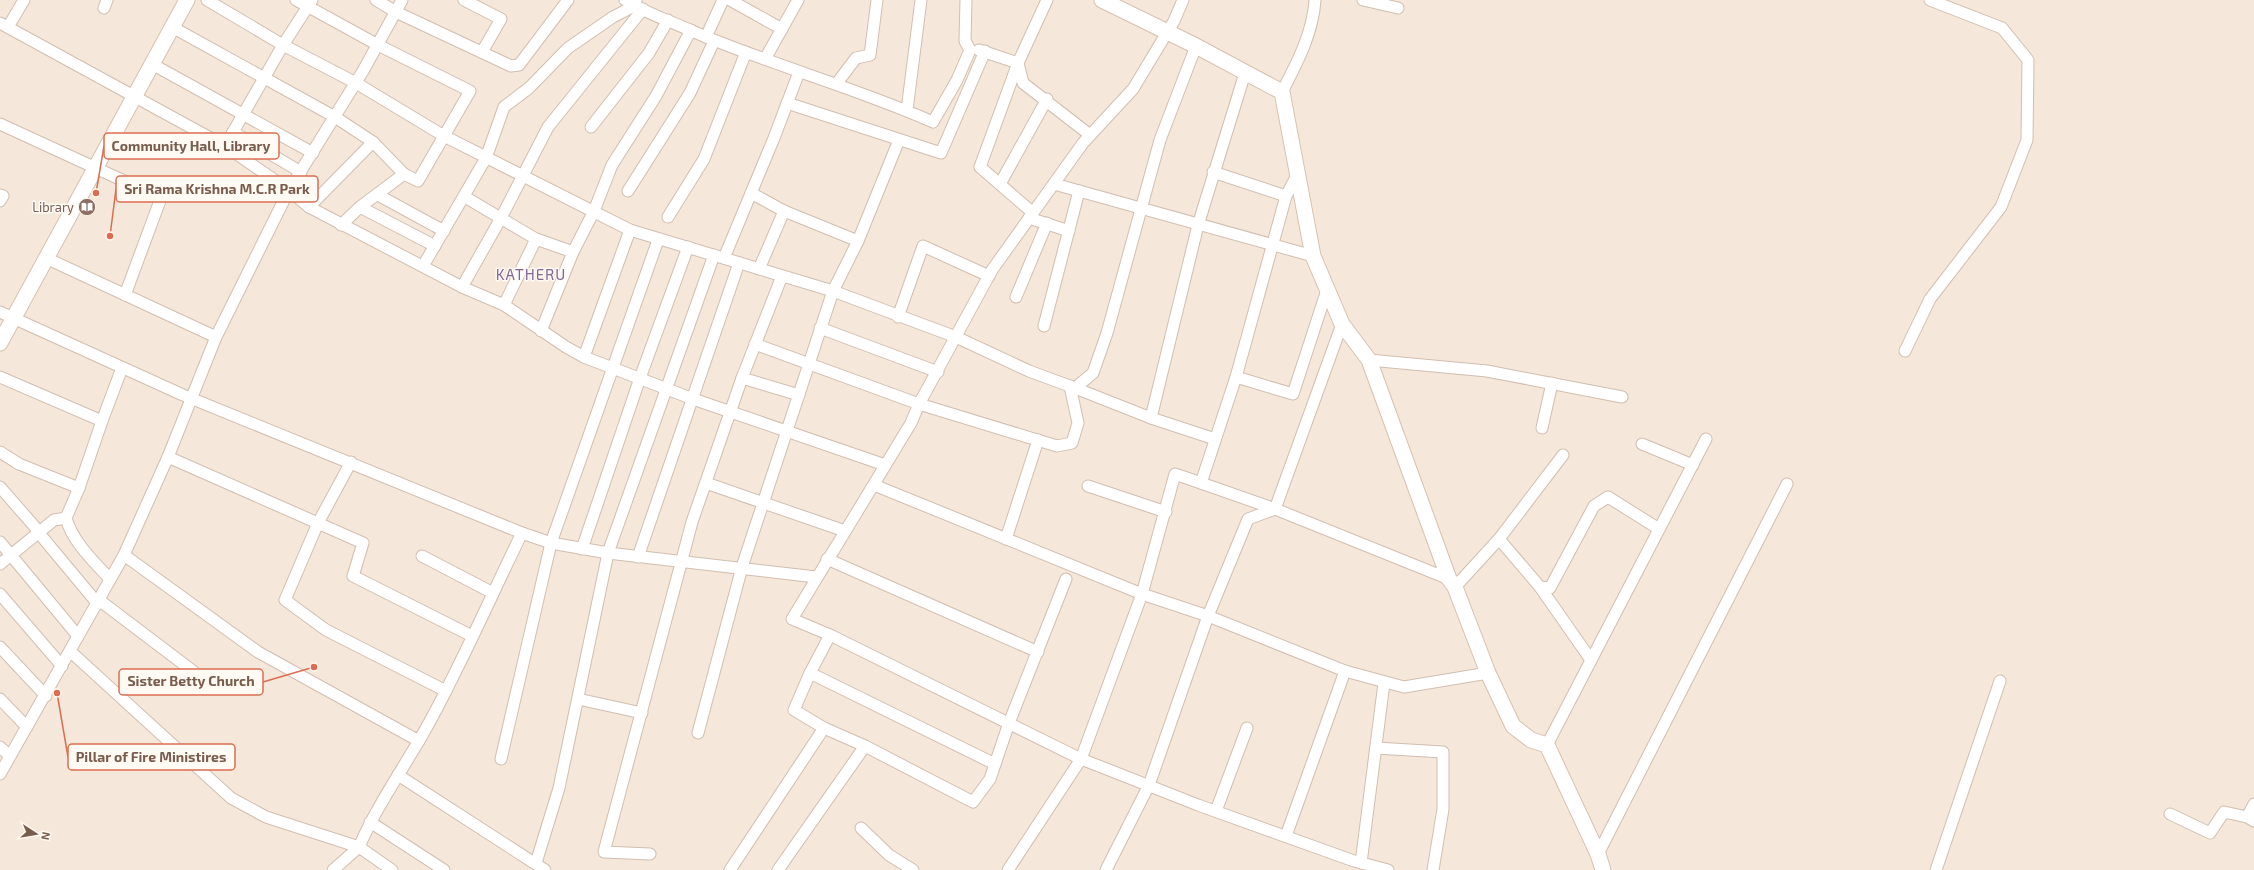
<svg xmlns="http://www.w3.org/2000/svg" width="2254" height="870" viewBox="0 0 2254 870" font-family="'Exo 2',sans-serif">
<rect width="100%" height="100%" fill="#fdf6ec"/>
<rect fill="#f5e8da" x="0" y="0" width="2254" height="870"/>
<g fill="none" stroke-linecap="round" stroke-linejoin="round">
<defs>
<g id="street">
<polyline points="207,0 283,45 356,83 444,136 630,230 833,291 956,337 1029,371 1075,388 1093,373 1107,333 1160,140 1196,46"/>
<polyline points="296,0 378,45 470,91 418,181 404,174 360,207 341,225"/>
<polyline points="376,0 396,12 511,66 519,65 568,0"/>
<polyline points="464,0 501,19 482,52"/>
<path d="M625,0c20,13 45,21 67,31 79,34 162,56 241,91l24,-42 13,-30 -5,-9 1,-41"/>
<polyline points="730,0 782,29"/>
<polyline points="1183,0 1174,21 1133,89 1083,143 992,270 919,404 911,423 792,619 830,635 1081,759 1198,805 1354,861 1388,870"/>
<polyline points="1363,0 1398,8"/>
<polyline points="104,8 107,0"/>
<polyline points="0,23 225,146 289,190 309,207 462,287 504,305 566,347 584,357 693,399 885,465"/>
<polyline points="8,27 24,0"/>
<polyline points="172,27 335,117 373,142 404,174"/>
<polyline points="706,37 723,0"/>
<polyline points="979,50 1018,63 1023,83 1090,135"/>
<polyline points="765,59 798,0"/>
<polyline points="152,64 313,153"/>
<polyline points="837,83 856,58 870,55 877,0"/>
<path d="M1282,92c15,-29 31,-59 33,-92"/>
<polyline points="787,103 941,153 985,51"/>
<polyline points="907,110 921,0"/>
<polyline points="0,124 161,198 125,295"/>
<polyline points="591,127 649,53 668,20"/>
<polyline points="233,132 301,172"/>
<polyline points="225,146 283,45 312,0"/>
<polyline points="1213,172 1286,196"/>
<polyline points="1000,184 1047,99"/>
<polyline points="1054,184 1313,256"/>
<polyline points="628,191 690,93 714,41"/>
<polyline points="0,195 3,196 0,201"/>
<polyline points="378,195 444,231"/>
<polyline points="465,197 536,239 573,252"/>
<polyline points="309,207 373,142"/>
<polyline points="360,207 435,246"/>
<polyline points="1033,213 980,167 1018,63 1047,0"/>
<polyline points="668,217 704,159 746,52"/>
<polyline points="1029,218 1069,231"/>
<polyline points="858,241 899,140"/>
<polyline points="46,258 216,337"/>
<polyline points="724,258 774,138 799,72"/>
<polyline points="423,266 486,158 504,107 529,88 568,48 613,17 634,6 636,1"/>
<polyline points="759,269 784,211"/>
<polyline points="462,287 501,218 548,127 643,9"/>
<polyline points="1016,297 1047,223"/>
<polyline points="504,305 536,239"/>
<path d="M0,312l183,83 339,138c-31,63 -59,128 -93,190 -23,42 -51,80 -70,124l-93,-30 -35,-19 -160,-146"/>
<polyline points="898,317 923,246 989,276"/>
<polyline points="1342,324 1275,509 1449,579"/>
<polyline points="1044,326 1079,191"/>
<polyline points="820,328 938,372"/>
<polyline points="541,331 573,252 594,211 612,165 656,96 691,30"/>
<polyline points="755,344 919,404 1057,446 1072,443 1078,423 1070,386"/>
<polyline points="1905,351 1930,299 2001,207 2027,140 2028,60 2002,28 1930,0"/>
<polyline points="584,357 630,230"/>
<polyline points="1369,360 1487,371 1622,397"/>
<polyline points="0,377 102,421 79,488 66,518 54,520 0,564"/>
<polyline points="1236,377 1293,394 1327,290"/>
<polyline points="742,378 799,395"/>
<polyline points="1075,388 1151,418"/>
<polyline points="102,421 122,368"/>
<polyline points="1542,428 1552,383"/>
<polyline points="1215,439 1151,418 1198,225 1245,73"/>
<polyline points="1642,444 1693,465"/>
<polyline points="0,452 19,464 79,488"/>
<polyline points="168,457 363,543 353,576 472,636"/>
<polyline points="351,462 318,523 285,600 326,630 446,691"/>
<polyline points="706,483 845,531"/>
<polyline points="874,485 1142,594 1208,616 1248,519 1275,509 1201,483 1236,377 1286,196 1297,175"/>
<polyline points="1088,486 1166,512"/>
<polyline points="0,487 35,527 38,532 98,604"/>
<path d="M66,518c6,23 28,44 44,61"/>
<polyline points="522,533 551,543 608,553 816,577"/>
<polyline points="1006,539 1038,440"/>
<polyline points="1499,539 1563,455"/>
<polyline points="0,542 78,636"/>
<polyline points="582,549 640,378 688,247"/>
<polyline points="124,555 258,652 419,741"/>
<polyline points="422,556 493,593"/>
<polyline points="638,557 739,263"/>
<polyline points="827,559 1038,652"/>
<polyline points="1455,587 1499,539 1540,587 1591,660"/>
<polyline points="1540,587 1550,588 1594,506 1608,497 1659,529"/>
<polyline points="0,594 62,666"/>
<polyline points="99,600 194,672"/>
<polyline points="830,635 810,673 794,710 824,728 865,746 973,802 990,779 1009,723 1066,579"/>
<polyline points="0,647 46,696"/>
<polyline points="810,673 995,764"/>
<polyline points="0,699 27,727"/>
<polyline points="578,699 642,713"/>
<polyline points="698,733 742,567 833,291 858,241 784,211 751,193"/>
<polyline points="1547,745 1706,439"/>
<polyline points="0,747 10,756"/>
<polyline points="1376,748 1443,752 1443,809 1433,870"/>
<polyline points="501,759 551,543 658,240"/>
<polyline points="0,774 124,555 168,457 216,337 289,190 363,71 402,0"/>
<polyline points="398,775 545,870"/>
<polyline points="1216,811 1247,728"/>
<polyline points="2170,814 2210,833 2224,812 2247,817 2254,821"/>
<polyline points="2247,817 2254,804"/>
<polyline points="370,822 444,870"/>
<polyline points="861,828 889,855 913,870"/>
<polyline points="1286,836 1345,671"/>
<polyline points="650,854 604,852 692,522 742,378 782,276"/>
<polyline points="1598,854 1787,484"/>
<polyline points="536,863 559,788 608,553 714,255"/>
<polyline points="1361,863 1384,683"/>
<polyline points="333,870 359,847 392,870"/>
<polyline points="730,870 824,728"/>
<polyline points="778,870 865,746"/>
<polyline points="1008,870 1081,759 1142,594 1175,474 1201,483"/>
<polyline points="1106,870 1149,785 1208,616 1345,671 1404,687 1488,673"/>
<polyline points="1936,870 2000,681"/>
</g>
<g id="secondary">
<polyline points="1102,0 1196,46 1282,92 1313,256 1342,324 1369,360 1449,579 1455,587 1488,673 1513,726 1531,740 1547,745 1598,854 1603,870"/>
<polyline points="0,343 187,0"/>
</g>
</defs>
<use href="#street" stroke="#d1beb0" stroke-width="13"/>
<use href="#secondary" stroke="#d6c0b0" stroke-width="17"/>
<use href="#street" stroke="#fff" stroke-width="11"/>
<use href="#secondary" stroke="#fff" stroke-width="15"/>
</g>
<defs>
<symbol id="library-disc" viewBox="-11 -11 22 22"><circle r="9.5" fill="#8d6e63" stroke="#fffaf3"/><path d="M-6-4Q-3-5.5-.7-3.5V5Q-3 3-6 4ZM6-4Q3-5.5 .7-3.5V5Q3 3 6 4Z" fill="#fff"/></symbol>
</defs>
<g fill-rule="evenodd">
<use href="#library-disc" x="77" y="197" width="20" height="20"/>
</g>
<g text-anchor="middle" dominant-baseline="central" stroke-width="3" stroke-linejoin="round" paint-order="stroke">
<g font-size="13" fill="#785e54" stroke="#fffaf3" text-anchor="end">
<text x="74" y="207">Library</text>
</g>
<g font-size="15" letter-spacing="1" fill="#846695" stroke="#fffaf3">
<text x="531" y="274">KATHERU</text>
</g>
</g>
<path fill="none" stroke="#dc6d51" stroke-width="1.5" d="M96 193L104 146M110 236L116 189M314 667L263 682M57 693L68 757"/>
<g fill="#dc6d51" stroke="#fffaf3" stroke-width="1.5">
<circle cx="96" cy="193" r="4"/>
<circle cx="110" cy="236" r="4"/>
<circle cx="314" cy="667" r="4"/>
<circle cx="57" cy="693" r="4"/>
</g>
<g fill="#fffaf3" stroke="#dc6d51" stroke-width="1.5">
<rect x="104" y="133" width="175" height="26" rx="4"/>
<rect x="116" y="176" width="202" height="26" rx="4"/>
<rect x="119" y="669" width="144" height="26" rx="4"/>
<rect x="68" y="744" width="167" height="26" rx="4"/>
</g>
<g font-size="14" text-anchor="middle" font-weight="bold" fill="#7a5c4d">
<text x="191" y="151">Community Hall, Library</text>
<text x="217" y="194">Sri Rama Krishna M.C.R Park</text>
<text x="191" y="686">Sister Betty Church</text>
<text x="151" y="762">Pillar of Fire Ministires</text>
</g>
<g transform="translate(36 834) rotate(102)" stroke="#fffaf3" stroke-width="3" paint-order="stroke">
<path d="M0-3L7 15L0 10L-7 15Z" fill="#7a5c4d"/>
<text y="-6" font-size="11" font-weight="bold" text-anchor="middle" fill="#7a5c4d">N</text>
</g>
</svg>
